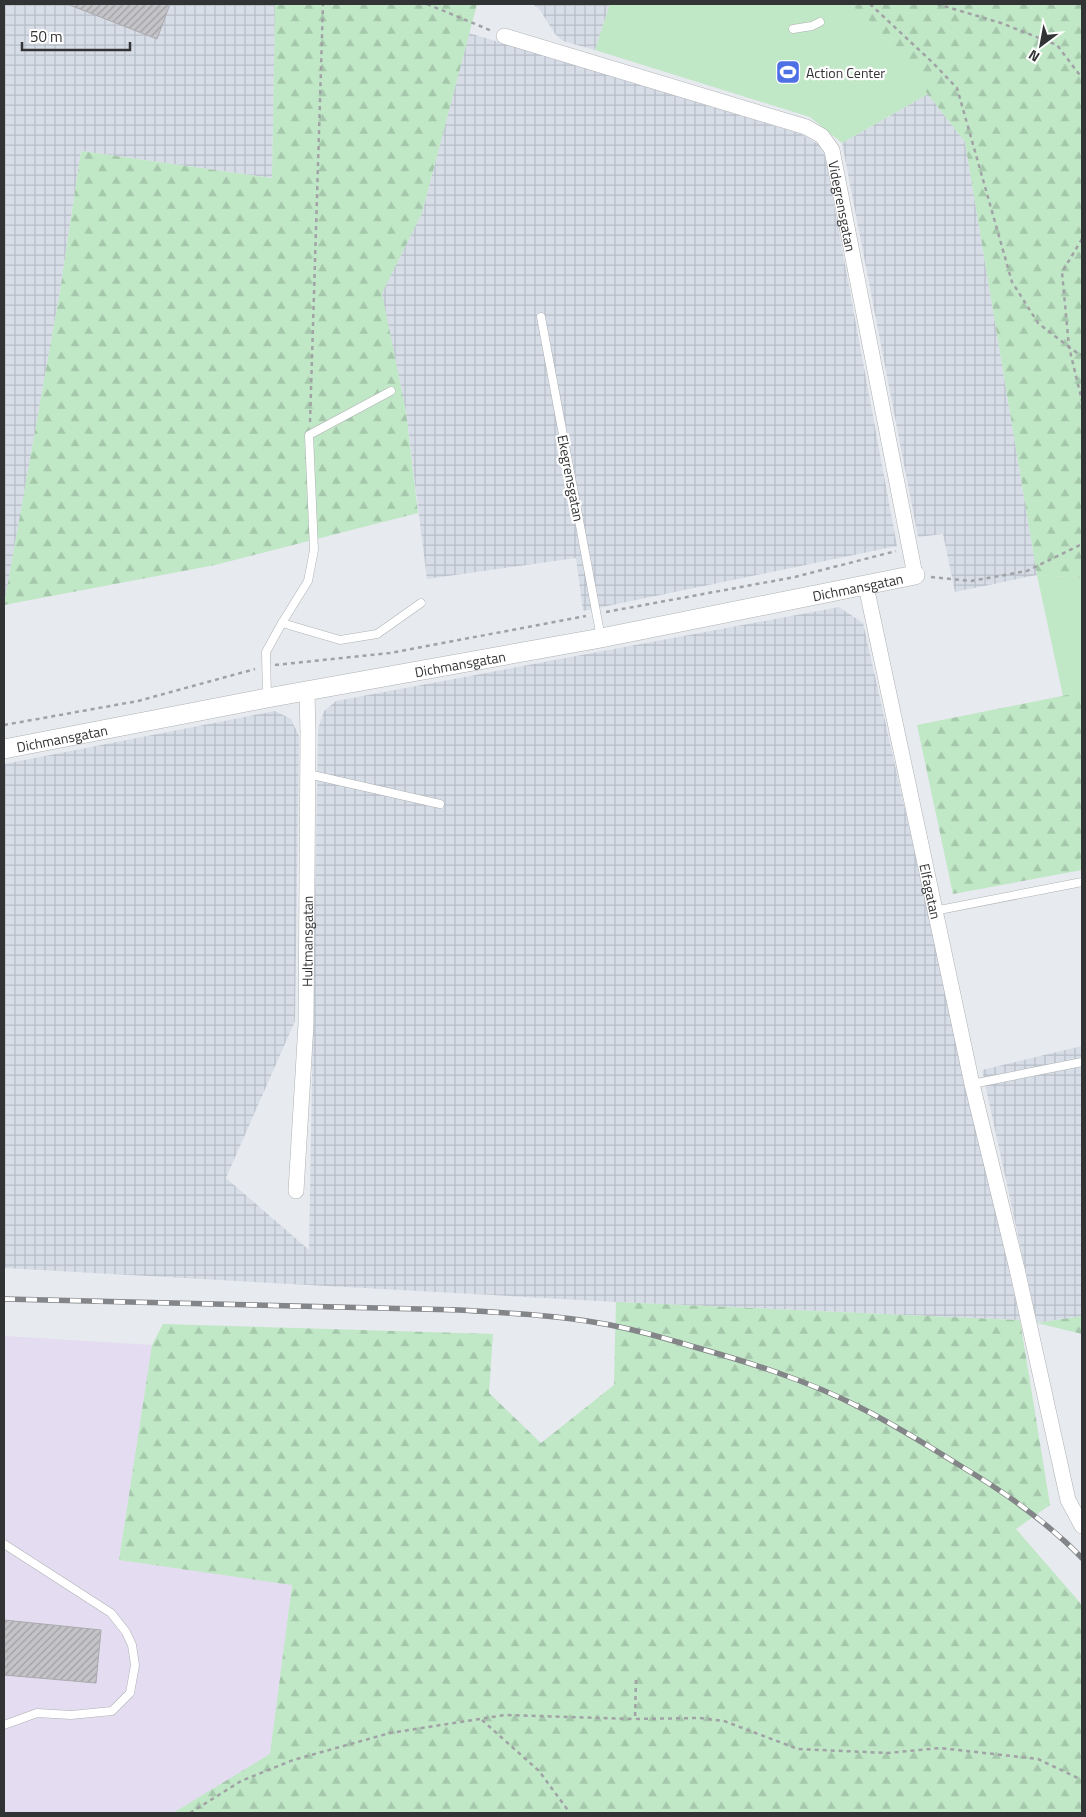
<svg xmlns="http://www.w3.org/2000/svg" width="1086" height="1817" viewBox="0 0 1086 1817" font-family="'Titillium Web',sans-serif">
<defs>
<pattern id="industrial-grid" width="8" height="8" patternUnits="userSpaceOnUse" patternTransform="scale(1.25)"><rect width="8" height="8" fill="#d6dde7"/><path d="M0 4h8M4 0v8" fill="none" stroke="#b8bec7"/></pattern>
<pattern id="forest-firs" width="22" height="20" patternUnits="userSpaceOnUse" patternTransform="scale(1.25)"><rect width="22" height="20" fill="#c0e7c6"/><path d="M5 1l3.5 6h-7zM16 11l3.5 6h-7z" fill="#a5c7ab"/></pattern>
<pattern id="building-hatch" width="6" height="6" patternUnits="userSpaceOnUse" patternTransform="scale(1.25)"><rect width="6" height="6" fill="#c4c3c7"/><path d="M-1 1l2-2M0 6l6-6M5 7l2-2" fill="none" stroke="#a09fa2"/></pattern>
</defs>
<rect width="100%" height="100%" fill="#e7eaee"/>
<polygon fill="#e4dcf1" points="4,1336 152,1345 119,1560 292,1584 270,1755 173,1813 4,1813"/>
<g fill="url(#industrial-grid)">
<polygon points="4,4 275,4 272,178 81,151 60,291 4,606"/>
<polygon points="533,4 610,4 595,50 563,41 555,34 540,10"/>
<polygon points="469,33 801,134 818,144 825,156 897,546 583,611 576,558 427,579 406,412 381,293 422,213"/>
<polygon points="928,94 965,142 1037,575 955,592 943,534 918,537 842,143"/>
<polygon points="839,607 863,623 1020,1320 616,1302 4,1268 4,764 275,711 291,719 299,736 295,1021 226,1178 309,1250 318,729 324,711 336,701"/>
<polygon points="1082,1046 1082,1316 1037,1323 982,1070"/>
</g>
<g fill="#c0e7c6">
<polygon points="610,4 850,4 874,25 928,94 842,143 810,117 595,50"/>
<polygon points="1037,575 1082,578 1082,692 1063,696"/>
</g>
<g fill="url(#forest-firs)">
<polygon points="275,4 477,4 422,213 382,293 406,412 418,513 215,565 4,605 60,291 81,151 272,178"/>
<polygon points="850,4 1082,4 1082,578 1037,575 965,142 874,25"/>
<polygon points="1082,692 1082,870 953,894 917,725"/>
<polygon points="616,1302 1020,1320 1050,1505 1016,1529 1082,1605 1082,1813 173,1813 270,1754 292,1585 119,1560 152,1345 163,1324 493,1334 489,1393 541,1443 614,1385"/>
<polygon points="1082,1316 1082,1334 1037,1323"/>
</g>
<g fill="url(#building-hatch)" stroke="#abaaae">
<polygon points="67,4 170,4 157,39"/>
<polygon points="4,1620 101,1630 96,1683 4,1675"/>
</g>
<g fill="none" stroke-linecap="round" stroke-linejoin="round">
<defs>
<g id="service">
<polyline points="793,29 812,26 820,22"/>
<polyline points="541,317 601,638"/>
<polyline points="282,623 340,640 377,634 421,603"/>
<polyline points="267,698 266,652 282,623 308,581 314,550 309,435 391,391"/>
<polyline points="308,774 440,804"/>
<polyline points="934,911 1082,882"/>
<polyline points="972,1084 1082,1062"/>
<polyline points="4,1544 111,1613 126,1632 132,1645 135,1665 130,1693 112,1711 71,1715 37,1713 4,1725"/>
</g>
<g id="minor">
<path id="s1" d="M504,36l302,91 16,9 10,14 83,425"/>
<path id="s2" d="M866,586l106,498 45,185 51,231 14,26"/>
<path id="s3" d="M296,1191l10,-167 2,-290 -1,-42"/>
</g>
<g id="tertiary">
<path id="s4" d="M4,749l263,-51 334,-60 314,-63"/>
</g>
</defs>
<use href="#service" stroke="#aeb1b4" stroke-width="9"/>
<use href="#minor" stroke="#aeb1b4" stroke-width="16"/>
<use href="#tertiary" stroke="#aeb1b4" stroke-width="20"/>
<g stroke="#a0a2a5" stroke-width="2.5" stroke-dasharray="4 4" stroke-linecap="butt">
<polyline points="427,4 492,31"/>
<polyline points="870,4 932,62 957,88 1012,282 1038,323 1069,347 1082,401"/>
<polyline points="937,4 1001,23 1057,45 1082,78"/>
<polyline points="1082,239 1062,272 1069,347 1080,355 1082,354"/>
<polyline points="310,422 323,4"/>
<polyline points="931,577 971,581 1027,571 1082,544"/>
<polyline points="606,612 795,577 896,551"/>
<polyline points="275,665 390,653 586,616"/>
<polyline points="4,725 138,701 255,669"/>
<polyline points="636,1680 635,1719 700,1718 724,1721 798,1749 888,1753 940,1748 1038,1759 1082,1780"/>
<polyline points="482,1720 539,1771 570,1813"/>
<polyline points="190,1813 241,1781 293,1760 390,1733 505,1715 635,1719"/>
</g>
<use href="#service" stroke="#fff" stroke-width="8"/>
<use href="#minor" stroke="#fff" stroke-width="15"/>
<use href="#tertiary" stroke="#fff" stroke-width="19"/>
<defs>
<path id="rail" d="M4,1299l456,11c46,3 93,5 139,13 31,5 62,14 92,23 57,16 116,34 170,62 34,17 66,37 98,57 44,26 87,56 123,93"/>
</defs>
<use href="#rail" stroke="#838588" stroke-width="5.5"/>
<use href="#rail" stroke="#fff" stroke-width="4" stroke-dasharray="11" stroke-linecap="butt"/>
</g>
<defs>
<symbol id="stadium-square" viewBox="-11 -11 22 22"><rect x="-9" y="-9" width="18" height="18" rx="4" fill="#4f70e4" stroke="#fff"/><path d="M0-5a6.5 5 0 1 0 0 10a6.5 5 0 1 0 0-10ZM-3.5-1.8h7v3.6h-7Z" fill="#fff"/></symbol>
</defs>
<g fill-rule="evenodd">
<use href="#stadium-square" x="774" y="58" width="28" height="28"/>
</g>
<g text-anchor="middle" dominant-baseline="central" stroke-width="4.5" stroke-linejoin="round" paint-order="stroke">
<g font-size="14" fill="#323334" stroke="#fff" text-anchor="start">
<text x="806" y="72">Action Center</text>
</g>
<g font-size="14" fill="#323334" stroke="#fff">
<text stroke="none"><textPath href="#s1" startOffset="408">Videgrensgatan</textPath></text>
<text transform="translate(571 478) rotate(79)">Ekegrensgatan</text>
<text stroke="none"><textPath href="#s4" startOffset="869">Dichmansgatan</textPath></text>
<text stroke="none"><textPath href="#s4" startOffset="464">Dichmansgatan</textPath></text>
<text stroke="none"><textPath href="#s4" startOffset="59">Dichmansgatan</textPath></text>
<text stroke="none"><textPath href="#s2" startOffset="312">Elfagatan</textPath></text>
<text stroke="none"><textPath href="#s3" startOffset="250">Hultmansgatan</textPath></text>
</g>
</g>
<rect width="1086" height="1817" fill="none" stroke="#323334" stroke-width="10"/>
<g transform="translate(1041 45) rotate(212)" stroke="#ffffff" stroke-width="4" paint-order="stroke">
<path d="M0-4L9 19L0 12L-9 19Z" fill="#323334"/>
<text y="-8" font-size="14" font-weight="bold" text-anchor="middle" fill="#323334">N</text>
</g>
<path d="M22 42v8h108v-8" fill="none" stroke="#323334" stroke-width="2.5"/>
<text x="30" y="42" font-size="15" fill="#323334" stroke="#ffffff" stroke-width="4" paint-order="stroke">50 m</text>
</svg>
